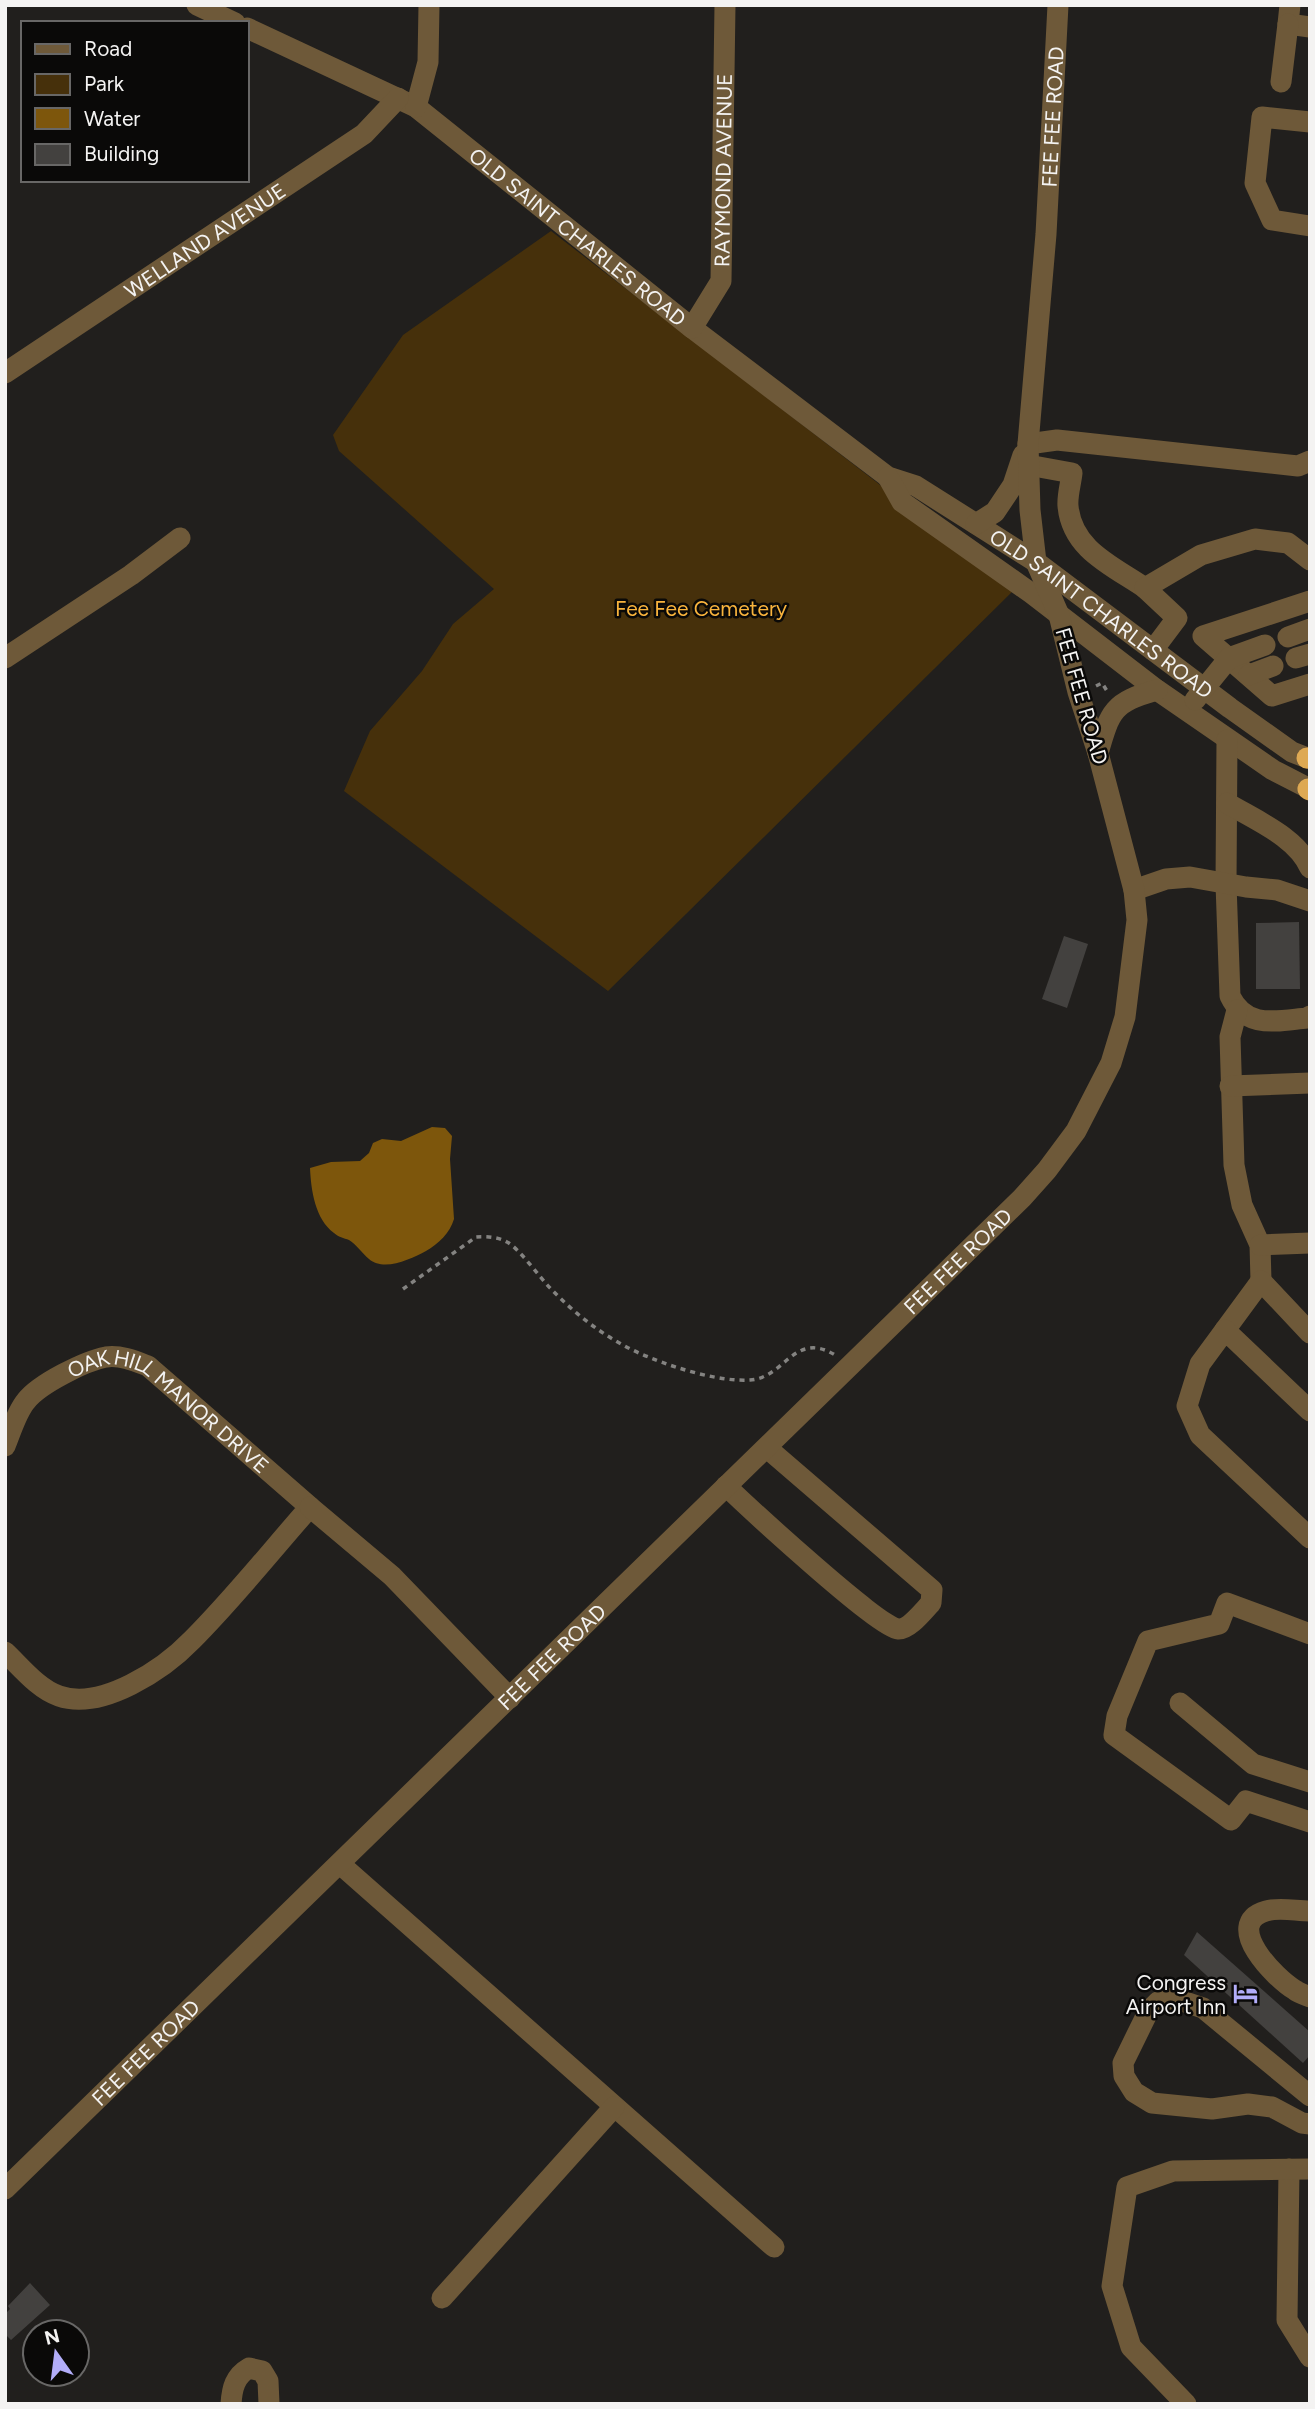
<svg xmlns="http://www.w3.org/2000/svg" width="1315" height="2409" viewBox="0 0 1315 2409" font-family="Figtree,sans-serif">
<rect width="100%" height="100%" fill="#211f1d"/>
<polygon fill="#46300b" points="551,231 1015,589 608,991 344,791 370,731 422,671 453,624 494,589 339,451 333,435 403,335"/>
<path fill="#7d560c" d="M432,1127l13,1 7,8 -2,23 4,60c-4,14 -16,25 -28,32 -15,8 -42,21 -57,8 -7,-6 -12,-14 -20,-19 -5,-2 -11,-3 -15,-7 -19,-14 -23,-43 -24,-65l21,-6 29,-1 9,-8 4,-10 9,-4 19,2z"/>
<g fill="#43413f">
<polygon points="1299,922 1300,989 1256,989 1256,923"/>
<polygon points="1064,936 1088,944 1067,1008 1042,999"/>
<polygon points="1197,1932 1310,2032 1310,2055 1303,2063 1184,1955"/>
<polygon points="30,2283 50,2305 11,2340 5,2334 5,2314 10,2309 8,2306"/>
</g>
<g fill="none" stroke-linecap="round" stroke-linejoin="round">
<g stroke="#848381" stroke-width="3.5" stroke-dasharray="5 5" stroke-linecap="butt">
<polyline points="1096,686 1102,683 1107,691"/>
<path d="M403,1289l73,-52c10,-1 22,0 31,5 12,6 33,36 44,47 28,29 61,54 100,69 27,11 70,24 99,22 35,-2 44,-50 85,-25"/>
</g>
<g stroke="#6e5939" stroke-width="21">
<polyline points="197,5 235,23"/>
<polyline points="1290,5 1288,24 1310,27"/>
<path id="s1" d="M247,28l169,79 276,221 196,149 28,9 120,76 194,146 62,44 18,7"/>
<polyline points="1281,82 1288,24"/>
<polyline points="416,107 428,62 429,5"/>
<polyline points="1310,122 1262,117 1255,183 1272,220 1310,226"/>
<path id="s2" d="M692,328l29,-47 4,-276"/>
<path id="s3" d="M5,373l359,-239 34,-36"/>
<polyline points="1028,444 1057,440 1298,466 1310,461"/>
<path d="M1028,465l44,8c-1,10 -5,23 -4,33 4,44 45,60 77,82"/>
<polyline points="888,477 902,502 1031,593 1157,690 1273,770 1310,789"/>
<polyline points="976,524 995,512 1013,485 1023,455"/>
<polyline points="1310,601 1203,636 1272,696 1310,684"/>
<polyline points="1288,637 1310,629"/>
<polyline points="1153,650 1177,618 1145,588 1201,555 1255,539 1288,543 1310,560"/>
<polyline points="5,658 131,575 180,538"/>
<polyline points="1296,658 1310,654"/>
<polyline points="1249,675 1273,666"/>
<polyline points="1195,700 1229,658 1265,645"/>
<path d="M1227,740l-1,144 4,112c16,33 45,25 77,22l3,-2"/>
<path d="M1098,753c12,-42 15,-51 59,-63"/>
<path d="M1227,803c28,17 70,34 83,65"/>
<polyline points="1134,890 1166,879 1190,877 1246,887 1277,890 1310,901"/>
<polyline points="1237,1010 1230,1037 1234,1165 1242,1205 1260,1245 1261,1281"/>
<polyline points="1230,1086 1310,1083"/>
<polyline points="1260,1245 1310,1243"/>
<polyline points="1225,1330 1261,1281 1310,1333"/>
<polyline points="1310,1411 1225,1330 1200,1364 1187,1406 1200,1435 1310,1538"/>
<path id="s4" d="M5,1446c6,-14 11,-33 21,-45 13,-17 59,-40 80,-44 15,-2 29,4 42,9l162,141c-39,44 -76,91 -118,133 -28,29 -90,71 -133,56 -21,-7 -38,-29 -54,-44"/>
<path d="M726,1486c22,21 153,142 172,143 11,1 26,-19 33,-26l1,-13 -165,-142"/>
<polyline points="310,1507 392,1576 510,1698"/>
<polyline points="1310,1634 1227,1603 1219,1624 1148,1641 1117,1716 1114,1735 1231,1820 1246,1801 1310,1822"/>
<polyline points="1180,1703 1253,1764 1310,1782"/>
<polyline points="340,1864 774,2247"/>
<path d="M1310,1911c-14,0 -31,-4 -44,0 -45,13 10,68 29,79 4,3 10,5 15,7"/>
<polyline points="1310,2096 1203,2008 1173,1998 1158,2002 1148,2012 1123,2063 1124,2076 1134,2092 1152,2103 1212,2109 1248,2104 1272,2107 1302,2123 1310,2124"/>
<polyline points="1289,2169 1287,2320 1310,2357"/>
<path id="s5" d="M5,2189l1017,-991 25,-28 29,-39 35,-68 14,-46 12,-97 -3,-30 -36,-137 -20,-61 -19,-77 -23,-53 -6,-52 -2,-66 18,-210 12,-229"/>
<polyline points="442,2298 614,2107"/>
<path d="M231,2404c1,-16 4,-28 18,-36l13,3 6,10 1,23"/>
<polyline points="1186,2404 1131,2347 1112,2286 1127,2187 1173,2171 1310,2169"/>
</g>
<g stroke="#dea953" stroke-width="21">
<polyline points="1307,758 1310,758"/>
<polyline points="1308,789 1310,790"/>
</g>
</g>
<defs>
<symbol id="hotel-bare" viewBox="-9 -9 18 18"><path d="M-6-4.5h1.5V1H6V5H4.5V3h-9V5H-6ZM-4 0a1.8 1.8 0 1 1 3.6 0ZM.5 0V-2.5h3Q6-2.5 6 0Z" fill="#b2adf9" stroke="#0a0908" stroke-width="2.5" paint-order="stroke"/></symbol>
</defs>
<g fill-rule="evenodd">
<use href="#hotel-bare" x="1228" y="1976" width="35" height="35"/>
</g>
<g text-anchor="middle" dominant-baseline="central" stroke-width="5" stroke-linejoin="round" paint-order="stroke">
<g font-size="21" fill="#f4f3f2" stroke="#0a0908">
<text stroke="none"><textPath href="#s5" startOffset="2548">FEE FEE ROAD</textPath></text>
<text stroke="none"><textPath href="#s2" startOffset="166">RAYMOND AVENUE</textPath></text>
<text stroke="none"><textPath href="#s1" startOffset="394">OLD SAINT CHARLES ROAD</textPath></text>
<text stroke="none"><textPath href="#s3" startOffset="240">WELLAND AVENUE</textPath></text>
<text stroke="none"><textPath href="#s1" startOffset="1041">OLD SAINT CHARLES ROAD</textPath></text>
<text transform="translate(1082 696) rotate(74)">FEE FEE ROAD</text>
<text stroke="none"><textPath href="#s5" startOffset="1330">FEE FEE ROAD</textPath></text>
<text stroke="none"><textPath href="#s4" startOffset="222">OAK HILL MANOR DRIVE</textPath></text>
<text stroke="none"><textPath href="#s5" startOffset="763">FEE FEE ROAD</textPath></text>
<text stroke="none"><textPath href="#s5" startOffset="196">FEE FEE ROAD</textPath></text>
</g>
<g font-size="21" fill="#f9b43d" stroke="#0a0908">
<text x="701" y="608">Fee Fee Cemetery</text>
</g>
<g font-size="21" fill="#f4f3f2" stroke="#0a0908" text-anchor="end">
<text x="1226" y="1982">Congress<tspan x="1226" dy="24">Airport Inn</tspan></text>
</g>
</g>
<rect width="1315" height="2409" fill="none" stroke="#f4f3f2" stroke-width="14"/>
<rect x="21" y="21" width="228" height="161" fill="#0a0908" stroke="#686766" stroke-width="2"/>
<rect x="35" y="44" width="35" height="10" fill="#6e5939" stroke="#686766" stroke-width="2"/>
<text x="84" y="56" font-size="21" fill="#f4f3f2">Road</text>
<rect x="35" y="74" width="35" height="21" fill="#46300b" stroke="#686766" stroke-width="2"/>
<text x="84" y="91" font-size="21" fill="#f4f3f2">Park</text>
<rect x="35" y="108" width="35" height="21" fill="#7d560c" stroke="#686766" stroke-width="2"/>
<text x="84" y="126" font-size="21" fill="#f4f3f2">Water</text>
<rect x="35" y="144" width="35" height="21" fill="#43413f" stroke="#686766" stroke-width="2"/>
<text x="84" y="161" font-size="21" fill="#f4f3f2">Building</text>
<g transform="translate(56 2353) rotate(346)"><circle r="33" fill="#0a0908" stroke="#686766" stroke-width="2"/>
<path d="M0-5L12 26L0 18L-12 26Z" fill="#b2adf9"/>
<text y="-10" font-size="19" font-weight="bold" text-anchor="middle" fill="#f4f3f2">N</text>
</g>
</svg>
